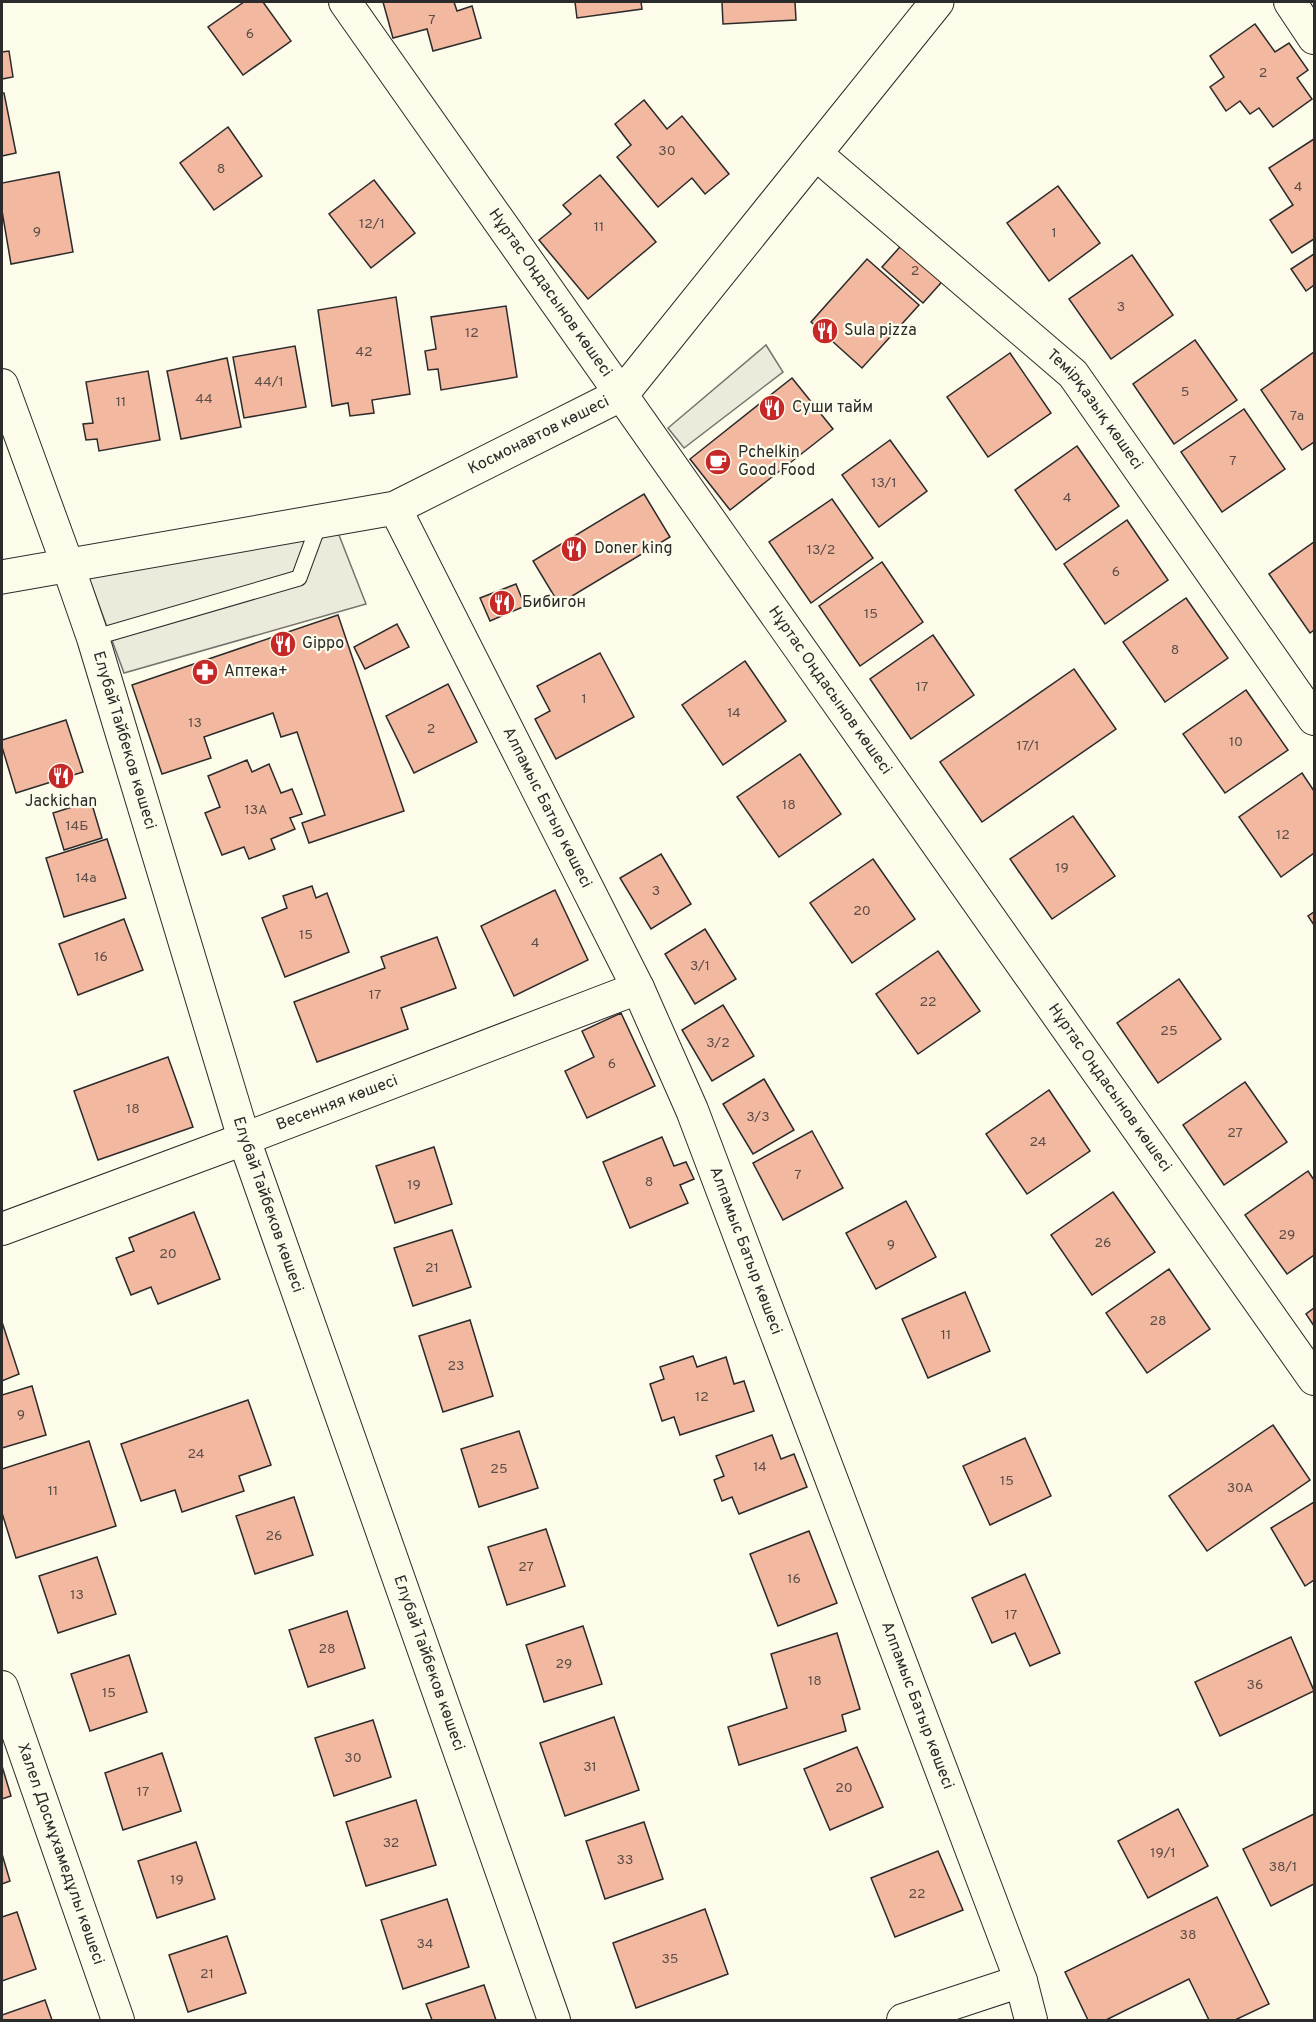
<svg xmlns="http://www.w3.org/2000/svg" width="1316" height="2022" viewBox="0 0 1316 2022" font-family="Overpass,sans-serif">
<rect width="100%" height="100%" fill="#fdfbea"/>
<g fill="#eceadb" stroke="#74746e" stroke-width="1.5">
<polygon points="766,345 783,372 684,448 668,428"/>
<polygon points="337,530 366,604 124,673 88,575"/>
</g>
<g fill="#f2b8a0" stroke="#2b2b2b" stroke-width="1.5">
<polygon points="244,2 263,2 291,41 243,75 208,27"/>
<polygon points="383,2 454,2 457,11 472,6 481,38 433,51 427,29 393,38"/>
<polygon points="575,2 641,2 642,9 577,18"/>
<polygon points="722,2 795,2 796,20 723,24"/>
<polygon points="1255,24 1275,52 1289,43 1308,70 1297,78 1312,99 1273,127 1259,108 1250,114 1240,101 1226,111 1210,87 1224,77 1210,56"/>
<polygon points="9,51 13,77 2,79 2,52"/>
<polygon points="2,93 4,93 16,153 2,156"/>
<polygon points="644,100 667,129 682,116 729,174 705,194 692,178 658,207 617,157 631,145 615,124"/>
<polygon points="228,127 262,176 214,210 180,163"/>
<polygon points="1314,139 1314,239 1292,253 1270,220 1293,205 1269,168"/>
<polygon points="59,172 73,252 11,264 2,211 2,183"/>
<polygon points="600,175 656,242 588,299 539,240 571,214 563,205"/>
<polygon points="374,180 415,233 371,268 329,214"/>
<polygon points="1058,186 1100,243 1049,281 1007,223"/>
<polygon points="907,239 948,275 923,303 882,267"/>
<polygon points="1314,254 1314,285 1306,291 1291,269"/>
<polygon points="1132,255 1173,315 1111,359 1069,299"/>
<polygon points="867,259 919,305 862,368 811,322"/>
<polygon points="396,297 410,394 372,400 374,413 350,416 348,403 332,406 318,310"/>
<polygon points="506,306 517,377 441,390 438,369 428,370 425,351 436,349 431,317"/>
<polygon points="1195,340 1237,400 1174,444 1133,384"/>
<polygon points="295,346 306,407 244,418 233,357"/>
<polygon points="1314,352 1314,442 1302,450 1261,390"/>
<polygon points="1010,353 1051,413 988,457 947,397"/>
<polygon points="227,358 241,427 181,439 167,371"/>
<polygon points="148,371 160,440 99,451 97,439 86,440 83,424 93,423 86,382"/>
<polygon points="792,378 833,429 730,510 690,459"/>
<polygon points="1244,409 1285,469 1222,512 1181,452"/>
<polygon points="890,440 927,491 879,527 842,475"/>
<polygon points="1077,446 1119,506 1056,550 1015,490"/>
<polygon points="644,494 670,537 559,604 533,561"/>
<polygon points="832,499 873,558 811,603 769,542"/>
<polygon points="1127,520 1168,580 1105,624 1064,564"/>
<polygon points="1314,542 1314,630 1310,633 1269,574"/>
<polygon points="882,562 923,622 860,666 819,606"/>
<polygon points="516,584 525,606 490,621 480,598"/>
<polygon points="1186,598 1228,658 1165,702 1123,642"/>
<polygon points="338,615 404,811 309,843 302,823 325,815 297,732 281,737 273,713 204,737 211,758 162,774 132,685"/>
<polygon points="397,624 409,647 365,669 354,647"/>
<polygon points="933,635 974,695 911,739 870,679"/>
<polygon points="600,653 634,717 556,759 535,719 550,711 537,686"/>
<polygon points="745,661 786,721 723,765 682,705"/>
<polygon points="1074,669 1116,729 982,822 940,762"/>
<polygon points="448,684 477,742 414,773 386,716"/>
<polygon points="1246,690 1288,750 1225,793 1183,734"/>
<polygon points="66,720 83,772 16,793 2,747 2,740"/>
<polygon points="800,754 841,814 779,857 737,797"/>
<polygon points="247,760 252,772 269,764 281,793 292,789 302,814 290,818 295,829 271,839 275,849 249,859 244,847 222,855 205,813 220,807 208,776"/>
<polygon points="1302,773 1314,791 1314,853 1281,877 1239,817"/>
<polygon points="91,801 102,838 64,850 53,813"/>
<polygon points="1073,816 1115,876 1052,919 1010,859"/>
<polygon points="107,839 126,898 64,917 46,858"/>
<polygon points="661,854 691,904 651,929 620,878"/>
<polygon points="873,859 915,919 852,963 810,903"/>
<polygon points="312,886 316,898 327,893 349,952 285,977 262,918 287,908 283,896"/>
<polygon points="555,890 588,960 514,996 481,926"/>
<polygon points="1314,912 1314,925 1308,916"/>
<polygon points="124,919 143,970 78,995 59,944"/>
<polygon points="705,929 736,979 695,1004 665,954"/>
<polygon points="437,937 456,988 401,1008 408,1029 317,1062 294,1002 385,968 381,957"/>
<polygon points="938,951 980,1011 918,1054 876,994"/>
<polygon points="1179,979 1221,1039 1158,1083 1117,1023"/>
<polygon points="723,1005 754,1056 712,1081 682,1030"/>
<polygon points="621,1013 655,1086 587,1118 565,1071 594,1057 582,1031"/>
<polygon points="168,1057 193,1127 98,1160 74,1091"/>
<polygon points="764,1079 794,1130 753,1154 723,1104"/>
<polygon points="1245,1082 1287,1142 1224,1185 1183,1125"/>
<polygon points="1049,1090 1090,1151 1027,1194 986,1134"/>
<polygon points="812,1131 843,1188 783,1220 753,1163"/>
<polygon points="662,1137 674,1166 686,1162 694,1179 680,1185 688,1203 630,1228 603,1162"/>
<polygon points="434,1147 452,1204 395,1223 376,1166"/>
<polygon points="1308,1171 1314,1180 1314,1255 1287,1274 1245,1215"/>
<polygon points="1113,1192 1155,1252 1092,1295 1051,1235"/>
<polygon points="906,1201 936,1257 876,1289 846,1233"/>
<polygon points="194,1212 220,1279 158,1304 151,1287 131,1295 116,1258 134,1251 129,1238"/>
<polygon points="452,1230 471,1287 413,1306 394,1248"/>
<polygon points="1169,1269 1210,1329 1147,1373 1106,1313"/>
<polygon points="965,1292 990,1351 928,1378 902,1319"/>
<polygon points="1314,1308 1314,1326 1306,1314"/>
<polygon points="470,1320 493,1396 443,1412 419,1336"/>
<polygon points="2,1322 19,1374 2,1381"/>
<polygon points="693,1356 697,1367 726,1357 734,1384 744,1381 754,1411 680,1435 674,1417 662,1421 650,1384 664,1379 660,1367"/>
<polygon points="32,1386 46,1435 2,1448 2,1395"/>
<polygon points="248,1400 271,1465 239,1476 244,1491 182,1512 175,1490 141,1501 121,1444"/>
<polygon points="1273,1425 1310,1480 1207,1551 1169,1496"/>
<polygon points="519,1431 538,1488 479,1507 461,1449"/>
<polygon points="772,1435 781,1459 794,1454 807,1487 739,1514 732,1497 722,1501 714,1480 724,1476 716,1456"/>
<polygon points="1025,1438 1051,1496 990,1525 963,1466"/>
<polygon points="89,1441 116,1526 16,1558 2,1513 2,1469"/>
<polygon points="294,1497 313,1555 255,1574 236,1516"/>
<polygon points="1314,1502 1314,1580 1305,1586 1271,1528"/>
<polygon points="546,1529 565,1586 507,1605 488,1547"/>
<polygon points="809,1531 837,1603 778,1626 750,1554"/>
<polygon points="97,1557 116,1614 58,1633 39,1576"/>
<polygon points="1025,1574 1060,1653 1030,1666 1015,1633 992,1643 972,1598"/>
<polygon points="347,1611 365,1668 308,1687 289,1630"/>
<polygon points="583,1626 602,1684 544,1702 526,1645"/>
<polygon points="837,1633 860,1709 842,1715 846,1731 739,1765 728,1727 787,1708 771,1654"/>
<polygon points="1291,1637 1314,1691 1220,1736 1195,1682"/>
<polygon points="129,1655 147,1712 90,1731 71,1674"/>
<polygon points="614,1717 639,1790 565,1816 540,1743"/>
<polygon points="373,1720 391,1777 334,1796 315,1738"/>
<polygon points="857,1747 883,1807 830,1830 804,1769"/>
<polygon points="162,1753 181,1811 123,1830 105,1773"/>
<polygon points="2,1766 11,1796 2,1799"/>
<polygon points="416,1800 436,1865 366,1886 346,1822"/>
<polygon points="1178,1809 1208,1866 1148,1898 1118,1841"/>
<polygon points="1314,1814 1314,1884 1271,1906 1243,1849"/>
<polygon points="644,1822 663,1879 605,1899 586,1841"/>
<polygon points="196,1842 215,1899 157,1918 138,1861"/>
<polygon points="938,1851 963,1910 895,1937 871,1878"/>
<polygon points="2,1854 10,1881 2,1884"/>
<polygon points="1217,1897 1269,2004 1235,2020 1209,2020 1189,1979 1106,2020 1088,2020 1065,1972"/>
<polygon points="447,1899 469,1967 403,1989 381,1920"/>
<polygon points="705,1909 728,1974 636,2008 613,1943"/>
<polygon points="17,1912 36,1969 2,1981 2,1917"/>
<polygon points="227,1936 246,1993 188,2012 169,1955"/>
<polygon points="484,1985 496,2020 432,2020 426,2004"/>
<polygon points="45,2000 52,2020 2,2020 2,2015"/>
</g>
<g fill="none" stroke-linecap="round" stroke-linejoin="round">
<defs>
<polyline id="lane" points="93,638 299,578 320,521"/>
<g id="street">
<path id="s1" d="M345,2l969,1377"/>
<polyline points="1290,2 1314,38"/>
<path id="s2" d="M815,153l258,221 241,345"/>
<path id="s3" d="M2,385l66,181 25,72 151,501 310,881"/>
<path id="s4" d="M395,508l243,480 54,122 329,871 10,39"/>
<path id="s5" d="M2,1229l242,-90 394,-151"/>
<path id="s6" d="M2,1687l116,333"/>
<polyline points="903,2020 1021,1981"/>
</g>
<g id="secondary">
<path id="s7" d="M2,577l393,-69 227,-114 315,-392"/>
</g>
</defs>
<use href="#lane" stroke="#2b2b2b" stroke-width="17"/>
<use href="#street" stroke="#2b2b2b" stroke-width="34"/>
<use href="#secondary" stroke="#2b2b2b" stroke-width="35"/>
<use href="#lane" stroke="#fdfbea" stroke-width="15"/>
<use href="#street" stroke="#fdfbea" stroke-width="32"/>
<use href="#secondary" stroke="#fdfbea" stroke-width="33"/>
</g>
<defs>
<symbol id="restaurant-disc" viewBox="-11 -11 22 22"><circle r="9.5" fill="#c62828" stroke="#fdfbea"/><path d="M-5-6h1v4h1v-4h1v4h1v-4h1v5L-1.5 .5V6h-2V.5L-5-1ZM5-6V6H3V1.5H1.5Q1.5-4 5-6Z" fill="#fff"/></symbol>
<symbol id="cafe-disc" viewBox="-11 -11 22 22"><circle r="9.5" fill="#c62828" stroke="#fdfbea"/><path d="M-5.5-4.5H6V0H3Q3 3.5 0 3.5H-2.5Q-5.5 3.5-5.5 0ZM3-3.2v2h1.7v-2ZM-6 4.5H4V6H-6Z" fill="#fff"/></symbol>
<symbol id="pharmacy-disc" viewBox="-11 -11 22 22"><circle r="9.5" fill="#c62828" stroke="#fdfbea"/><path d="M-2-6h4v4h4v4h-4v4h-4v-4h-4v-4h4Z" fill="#fff"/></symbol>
</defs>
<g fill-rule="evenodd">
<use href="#restaurant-disc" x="810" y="316" width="30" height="30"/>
<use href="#restaurant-disc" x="757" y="393" width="30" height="30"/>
<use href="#cafe-disc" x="703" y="447" width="30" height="30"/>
<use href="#restaurant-disc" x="559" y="534" width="30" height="30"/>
<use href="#restaurant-disc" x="487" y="588" width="30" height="30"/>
<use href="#restaurant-disc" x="268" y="629" width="30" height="30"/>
<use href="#pharmacy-disc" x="190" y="657" width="30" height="30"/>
<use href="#restaurant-disc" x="46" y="761" width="30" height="30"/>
</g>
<g text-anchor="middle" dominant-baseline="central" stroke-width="4.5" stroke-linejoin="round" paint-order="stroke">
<g font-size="14" fill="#5d4e48">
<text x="432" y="20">7</text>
<text x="250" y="34">6</text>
<text x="1263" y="73">2</text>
<text x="667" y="151">30</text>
<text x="221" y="169">8</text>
<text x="1298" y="187">4</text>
<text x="372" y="224">12/1</text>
<text x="599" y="227">11</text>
<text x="37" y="232">9</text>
<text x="1054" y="233">1</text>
<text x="915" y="271">2</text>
<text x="1121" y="307">3</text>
<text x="472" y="333">12</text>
<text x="364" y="352">42</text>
<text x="269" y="382">44/1</text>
<text x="1185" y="392">5</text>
<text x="204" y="399">44</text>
<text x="121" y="402">11</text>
<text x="1297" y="416">7а</text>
<text x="1233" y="461">7</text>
<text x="884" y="483">13/1</text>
<text x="1067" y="498">4</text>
<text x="821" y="550">13/2</text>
<text x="1116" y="572">6</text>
<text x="871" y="614">15</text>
<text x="1175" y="650">8</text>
<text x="922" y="687">17</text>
<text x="584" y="699">1</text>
<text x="734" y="713">14</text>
<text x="195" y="723">13</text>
<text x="431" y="729">2</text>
<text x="1236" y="742">10</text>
<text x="1028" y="746">17/1</text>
<text x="789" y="805">18</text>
<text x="256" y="810">13А</text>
<text x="77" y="826">14Б</text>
<text x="1283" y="835">12</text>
<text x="1062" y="868">19</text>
<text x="86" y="878">14а</text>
<text x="656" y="891">3</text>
<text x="862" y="911">20</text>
<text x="306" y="935">15</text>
<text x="535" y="943">4</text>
<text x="101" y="957">16</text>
<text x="700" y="966">3/1</text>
<text x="375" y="995">17</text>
<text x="928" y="1002">22</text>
<text x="1169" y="1031">25</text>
<text x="718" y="1043">3/2</text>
<text x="612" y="1064">6</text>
<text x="133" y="1109">18</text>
<text x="758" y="1117">3/3</text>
<text x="1235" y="1133">27</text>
<text x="1038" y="1142">24</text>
<text x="798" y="1175">7</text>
<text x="649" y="1182">8</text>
<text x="414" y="1185">19</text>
<text x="1287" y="1235">29</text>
<text x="1103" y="1243">26</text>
<text x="891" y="1245">9</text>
<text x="168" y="1254">20</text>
<text x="432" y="1268">21</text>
<text x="1158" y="1321">28</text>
<text x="946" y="1335">11</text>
<text x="456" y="1366">23</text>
<text x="702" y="1397">12</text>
<text x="21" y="1415">9</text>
<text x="196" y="1454">24</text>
<text x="760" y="1467">14</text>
<text x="499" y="1469">25</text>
<text x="1007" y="1481">15</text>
<text x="1240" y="1488">30А</text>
<text x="53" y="1491">11</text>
<text x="274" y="1536">26</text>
<text x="526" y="1567">27</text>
<text x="794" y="1579">16</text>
<text x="77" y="1595">13</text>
<text x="1011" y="1615">17</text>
<text x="327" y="1649">28</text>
<text x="564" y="1664">29</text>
<text x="815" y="1681">18</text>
<text x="1255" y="1685">36</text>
<text x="109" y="1693">15</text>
<text x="353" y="1758">30</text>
<text x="590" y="1767">31</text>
<text x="844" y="1788">20</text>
<text x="143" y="1792">17</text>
<text x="391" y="1843">32</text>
<text x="1163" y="1853">19/1</text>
<text x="625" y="1860">33</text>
<text x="1283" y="1867">38/1</text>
<text x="177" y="1880">19</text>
<text x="917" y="1894">22</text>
<text x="1188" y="1935">38</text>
<text x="425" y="1944">34</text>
<text x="670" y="1959">35</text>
<text x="207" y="1974">21</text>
</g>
<g font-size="16" fill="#2b2b2b" stroke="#fdfbea">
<text stroke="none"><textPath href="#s1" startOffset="356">Нұртас Оңдасынов көшесі</textPath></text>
<text stroke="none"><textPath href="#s2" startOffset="381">Темірқазық көшесі</textPath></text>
<text stroke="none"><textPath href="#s7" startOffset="560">Космонавтов көшесі</textPath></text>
<text stroke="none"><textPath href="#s1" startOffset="842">Нұртас Оңдасынов көшесі</textPath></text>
<text stroke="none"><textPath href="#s3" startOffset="376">Елубай Тайбеков көшесі</textPath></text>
<text stroke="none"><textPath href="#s4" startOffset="336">Алпамыс Батыр көшесі</textPath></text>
<text stroke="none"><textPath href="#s1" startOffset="1328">Нұртас Оңдасынов көшесі</textPath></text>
<text stroke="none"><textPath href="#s5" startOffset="358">Весенняя көшесі</textPath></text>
<text stroke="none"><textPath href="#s3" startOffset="862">Елубай Тайбеков көшесі</textPath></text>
<text stroke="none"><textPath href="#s4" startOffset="822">Алпамыс Батыр көшесі</textPath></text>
<text stroke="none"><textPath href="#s3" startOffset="1348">Елубай Тайбеков көшесі</textPath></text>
<text stroke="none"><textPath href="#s4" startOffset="1308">Алпамыс Батыр көшесі</textPath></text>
<text stroke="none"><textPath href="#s6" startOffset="177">Халел Досмұхамедұлы көшесі</textPath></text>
</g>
<g font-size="16" fill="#2b2b2b" stroke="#fdfbea" text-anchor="start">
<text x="844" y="331">Sula pizza</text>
<text x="792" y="408">Суши тайм</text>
<text x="738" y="453">Pchelkin<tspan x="738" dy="18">Good Food</tspan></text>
<text x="594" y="549">Doner king</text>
<text x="522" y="603">Бибигон</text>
<text x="302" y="644">Gippo</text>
<text x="224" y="672">Аптека+</text>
<text x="61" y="802" text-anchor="middle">Jackichan</text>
</g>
</g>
<rect width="1316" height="2022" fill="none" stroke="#2b2b2b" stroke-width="6"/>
</svg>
